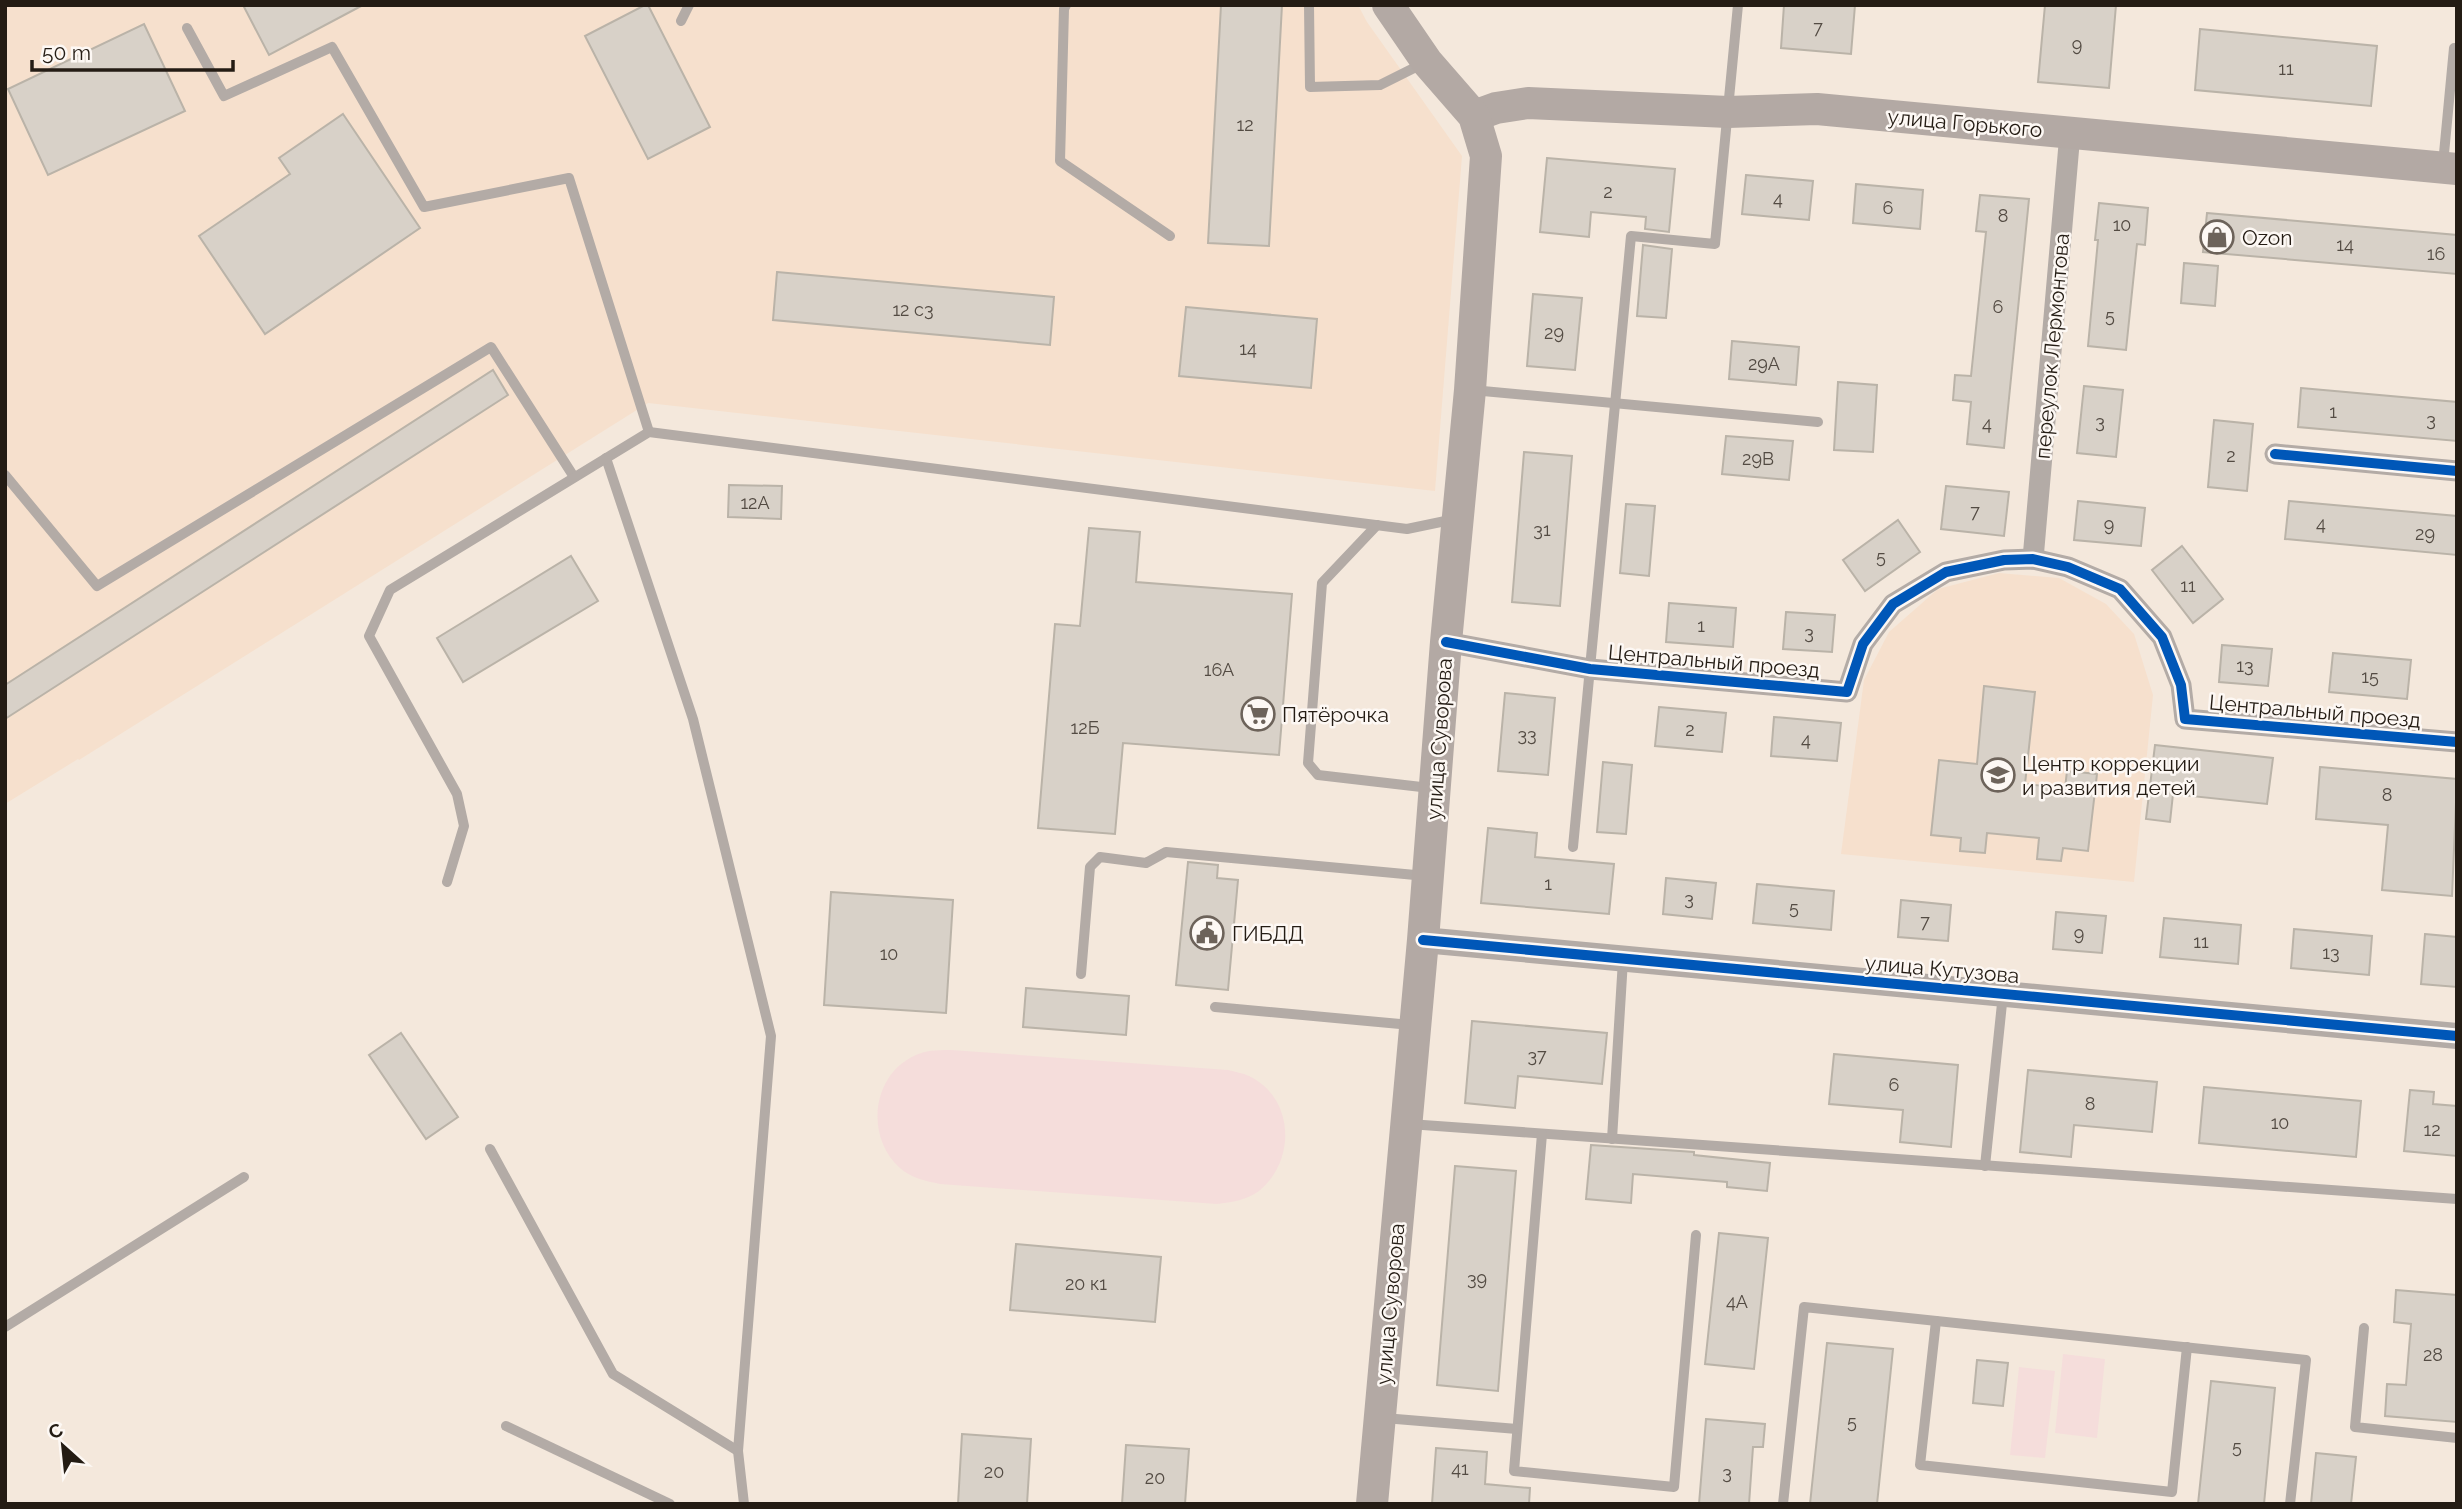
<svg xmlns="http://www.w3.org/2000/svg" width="2462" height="1509" viewBox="0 0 2462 1509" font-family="Raleway,sans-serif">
<rect width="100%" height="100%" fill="#f4e8dc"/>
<g fill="#f6e0cd">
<polygon points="5,5 1358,5 1367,22 1462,156 1435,491 648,403 79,760 78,759 5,804"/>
<polygon points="1999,573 2059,578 2106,604 2134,634 2153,695 2134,882 1841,854 1864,680 1889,632 1938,589"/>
</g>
<g fill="#f5dddb">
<path d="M951,1050l277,20c7,2 15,3 21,6 46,22 47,85 10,115 -12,9 -27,11 -42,13l-277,-20c-14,-3 -29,-6 -40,-16 -39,-35 -26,-106 29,-117 7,-1 15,-1 22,-1z"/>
<polygon points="2063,1354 2105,1359 2097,1438 2055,1433"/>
<polygon points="2019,1367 2055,1371 2045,1458 2010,1455"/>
</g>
<g fill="#d8d1c8" stroke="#bab3a8" stroke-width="2">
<polygon points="243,5 363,5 269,55"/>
<polygon points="645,5 648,5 710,127 648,159 585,36"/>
<polygon points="1221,5 1282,5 1269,246 1208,243"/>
<polygon points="1784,5 1855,5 1851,54 1781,48"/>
<polygon points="2045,5 2116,5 2109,88 2038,82"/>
<polygon points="144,24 185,111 48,175 8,89"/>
<polygon points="2200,29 2377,46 2371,106 2195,90"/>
<polygon points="343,114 420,228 265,334 199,236 290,174 279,158"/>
<polygon points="1547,158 1675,169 1669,232 1645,229 1646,217 1591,212 1589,237 1540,232"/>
<polygon points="1746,175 1813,181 1809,220 1742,214"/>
<polygon points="1856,184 1923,190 1920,229 1853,223"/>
<polygon points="1980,195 2029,199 2004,448 1967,444 1971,402 1953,400 1955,375 1971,376 1986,232 1976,231"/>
<polygon points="2099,203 2148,208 2145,245 2137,244 2126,350 2088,346 2098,240 2095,240"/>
<polygon points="2207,213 2457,235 2457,274 2203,252"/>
<polygon points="1643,245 1672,249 1666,318 1637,316"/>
<polygon points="2184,263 2218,266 2215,306 2181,303"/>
<polygon points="777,272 1054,297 1050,345 773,320"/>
<polygon points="1533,294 1582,298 1575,370 1527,366"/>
<polygon points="1186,307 1317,319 1311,388 1179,376"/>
<polygon points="1732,341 1799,347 1796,385 1729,379"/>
<polygon points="493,370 508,395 5,719 5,685"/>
<polygon points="1838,382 1877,385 1873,452 1834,450"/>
<polygon points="2084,386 2123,390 2116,457 2077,453"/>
<polygon points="2301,388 2457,402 2457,441 2298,427"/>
<polygon points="2214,420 2253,424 2247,491 2208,487"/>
<polygon points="1726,436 1793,441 1789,480 1722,474"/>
<polygon points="1524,452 1572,456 1560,606 1512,602"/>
<polygon points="729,485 782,486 781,519 728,517"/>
<polygon points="1946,486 2009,492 2004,536 1941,529"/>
<polygon points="2078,501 2145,508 2141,546 2074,540"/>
<polygon points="2289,501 2457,516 2457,555 2285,539"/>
<polygon points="1626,504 1655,506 1649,576 1620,573"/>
<polygon points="1898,520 1920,552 1865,591 1843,560"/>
<polygon points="1089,528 1140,532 1136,582 1292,594 1279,755 1123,743 1115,834 1038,828 1055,624 1080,626"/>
<polygon points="2182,546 2223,599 2193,623 2152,570"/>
<polygon points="571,556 598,601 463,682 437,638"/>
<polygon points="1669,603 1736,608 1733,647 1666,642"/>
<polygon points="1786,612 1835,615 1832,652 1783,649"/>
<polygon points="2222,645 2272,649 2268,686 2219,682"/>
<polygon points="2333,653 2411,660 2407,699 2329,692"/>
<polygon points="1984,686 2035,692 2025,784 2065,788 2067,771 2097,774 2088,851 2063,848 2061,861 2037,859 2039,838 1987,833 1985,853 1960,851 1961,838 1931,835 1939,760 1977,764"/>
<polygon points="1505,693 1555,698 1548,775 1498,771"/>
<polygon points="1659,707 1726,713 1722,752 1655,746"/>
<polygon points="1774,717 1841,723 1837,761 1771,756"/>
<polygon points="2155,745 2273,758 2267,804 2173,794 2170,822 2146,819"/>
<polygon points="1603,762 1632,765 1626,834 1597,832"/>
<polygon points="2320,767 2457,779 2452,896 2382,890 2388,825 2316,819"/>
<polygon points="1488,828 1537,833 1535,857 1614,864 1609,914 1481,903"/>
<polygon points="1188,862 1218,865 1217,878 1238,880 1228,990 1176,985"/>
<polygon points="1666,878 1716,883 1712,919 1663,914"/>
<polygon points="1757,884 1834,891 1831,930 1753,923"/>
<polygon points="831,892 953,900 946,1013 824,1005"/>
<polygon points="1901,900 1951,905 1948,941 1898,937"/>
<polygon points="2056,912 2106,916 2102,953 2053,949"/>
<polygon points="2164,918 2241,925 2238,964 2160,957"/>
<polygon points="2294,929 2372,936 2369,975 2291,968"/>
<polygon points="2425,934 2457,937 2457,987 2421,984"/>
<polygon points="1026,988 1129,996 1126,1035 1023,1027"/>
<polygon points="1472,1021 1607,1033 1602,1084 1518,1076 1515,1108 1465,1103"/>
<polygon points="401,1033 458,1117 426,1139 369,1055"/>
<polygon points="1834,1054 1958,1065 1951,1147 1900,1142 1903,1110 1829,1104"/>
<polygon points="2028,1070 2157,1082 2152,1132 2074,1125 2071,1157 2020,1152"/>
<polygon points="2204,1087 2361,1101 2356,1157 2199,1143"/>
<polygon points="2410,1090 2434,1092 2433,1104 2457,1106 2457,1156 2404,1151"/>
<polygon points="1591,1145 1694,1152 1694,1155 1770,1163 1767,1191 1727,1187 1727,1182 1633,1174 1631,1203 1586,1199"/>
<polygon points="1455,1166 1516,1171 1498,1391 1437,1385"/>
<polygon points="1719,1233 1768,1238 1754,1369 1705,1364"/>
<polygon points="1016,1244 1161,1257 1155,1322 1010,1310"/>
<polygon points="2396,1290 2457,1295 2457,1422 2385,1416 2387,1384 2406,1385 2411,1324 2394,1322"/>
<polygon points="1827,1343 1893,1349 1877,1504 1810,1504"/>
<polygon points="1977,1360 2008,1363 2003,1406 1973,1403"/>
<polygon points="2211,1381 2275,1388 2264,1504 2198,1504"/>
<polygon points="1706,1419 1765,1424 1763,1447 1753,1447 1749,1504 1699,1504"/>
<polygon points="962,1434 1031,1439 1027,1504 958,1504"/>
<polygon points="1126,1445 1189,1449 1185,1504 1122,1504"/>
<polygon points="1436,1448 1487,1452 1485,1484 1530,1488 1529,1504 1432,1504"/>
<polygon points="2316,1453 2356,1457 2351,1504 2311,1504"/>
</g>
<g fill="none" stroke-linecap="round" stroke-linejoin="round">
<g stroke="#b3aba6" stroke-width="10">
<polyline points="1066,5 1064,9 1060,161 1170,236"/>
<polyline points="1309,5 1310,87 1380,85 1424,63"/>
<polyline points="681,21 689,5"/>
<polyline points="187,28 224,96 332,47 424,207 569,178 649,432"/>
<polyline points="2443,164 2454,48"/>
<polyline points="1472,390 1818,422"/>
<polyline points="606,458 693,719 771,1036 738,1451 744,1504"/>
<polyline points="5,475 97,586 491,347 574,477"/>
<polyline points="1377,525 1322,583 1308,763 1318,775 1430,788"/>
<polyline points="1573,847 1631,236 1715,244 1738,5"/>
<polyline points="447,882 464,826 457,794 369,636 390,590 649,432 1407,529 1455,519"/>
<polyline points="1081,974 1090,867 1100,857 1146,863 1166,852 1426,876"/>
<polyline points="1215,1007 1411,1025"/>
<polyline points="1409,1124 2457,1199"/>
<polyline points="1542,1134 1514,1471 1674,1487 1696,1235"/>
<polyline points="1612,1139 1623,960"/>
<polyline points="490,1149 613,1374 738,1451"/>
<polyline points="1985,1166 2003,994"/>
<polyline points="1936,1321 1920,1465 2172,1492 2187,1347"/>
<polyline points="5,1327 244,1177"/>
<polyline points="2364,1328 2355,1427 2457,1438"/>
<polyline points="1384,1418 1517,1429"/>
<polyline points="506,1426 670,1504"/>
<polyline points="1783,1504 1804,1307 2306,1360 2290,1504"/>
</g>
<g stroke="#b3aba6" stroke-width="21">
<polyline points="2275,454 2457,471"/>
<polyline points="2033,559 2070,133"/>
<polyline points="1446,642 1590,669 1847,692 1863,644 1893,604 1946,572 2004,560 2033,559 2068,567 2120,589 2162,637 2181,685 2185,719 2457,742"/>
</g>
<polyline stroke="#b3aba6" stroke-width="26" points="1423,940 2457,1036"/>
<g stroke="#b3a9a4" stroke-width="32">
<polyline points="1474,116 1496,108 1528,103 1728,112 1817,109 2457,169"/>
<polyline points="1372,1504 1423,940 1446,642 1470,390 1486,156 1474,116 1427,62 1388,5"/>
</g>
<defs>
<g id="cycleway">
<polyline points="2275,454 2457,471"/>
<polyline points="1446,642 1590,669 1847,692 1863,644 1893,604 1946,572 2004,560 2033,559 2068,567 2120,589 2162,637 2181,685 2185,719 2457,742"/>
<polyline points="1423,940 2457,1036"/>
</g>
</defs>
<use href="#cycleway" stroke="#fdf8f4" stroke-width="15"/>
<use href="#cycleway" stroke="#0057b8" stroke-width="10"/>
</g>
<defs>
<symbol id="shop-ring" viewBox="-11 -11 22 22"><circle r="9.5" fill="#fdf8f4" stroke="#6d635a" stroke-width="1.5"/><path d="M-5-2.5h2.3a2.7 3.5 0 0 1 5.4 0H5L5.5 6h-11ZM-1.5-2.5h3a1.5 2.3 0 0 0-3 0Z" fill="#6d635a"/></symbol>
<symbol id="supermarket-ring" viewBox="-11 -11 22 22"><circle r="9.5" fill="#fdf8f4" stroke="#6d635a" stroke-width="1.5"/><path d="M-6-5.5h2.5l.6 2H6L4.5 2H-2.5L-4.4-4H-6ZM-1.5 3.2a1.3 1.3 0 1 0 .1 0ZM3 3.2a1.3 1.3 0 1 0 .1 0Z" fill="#6d635a"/></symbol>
<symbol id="school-ring" viewBox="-11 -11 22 22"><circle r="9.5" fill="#fdf8f4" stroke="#6d635a" stroke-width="1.5"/><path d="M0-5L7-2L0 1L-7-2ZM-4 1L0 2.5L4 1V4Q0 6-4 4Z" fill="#6d635a"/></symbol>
<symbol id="civic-ring" viewBox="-11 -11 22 22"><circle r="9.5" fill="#fdf8f4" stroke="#6d635a" stroke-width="1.5"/><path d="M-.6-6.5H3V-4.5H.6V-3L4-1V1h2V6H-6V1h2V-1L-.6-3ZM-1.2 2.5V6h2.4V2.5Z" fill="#6d635a"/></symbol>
</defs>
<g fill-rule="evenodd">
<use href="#shop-ring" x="2198" y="218" width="38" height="38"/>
<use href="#supermarket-ring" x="1239" y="695" width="38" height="38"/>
<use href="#school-ring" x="1979" y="756" width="38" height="38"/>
<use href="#civic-ring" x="1188" y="914" width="38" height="38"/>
</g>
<g text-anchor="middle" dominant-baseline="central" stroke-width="5" stroke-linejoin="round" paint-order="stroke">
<g font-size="18" fill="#534b43">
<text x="1818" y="27">7</text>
<text x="2077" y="44">9</text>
<text x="2286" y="68">11</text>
<text x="1245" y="124">12</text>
<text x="1608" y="191">2</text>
<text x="1778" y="198">4</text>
<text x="1888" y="207">6</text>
<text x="2003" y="215">8</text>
<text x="2122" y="224">10</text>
<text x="2345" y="244">14</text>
<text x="2436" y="253">16</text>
<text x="1998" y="306">6</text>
<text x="913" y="309">12 с3</text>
<text x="2110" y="315">5</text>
<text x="1554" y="332">29</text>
<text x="1248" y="348">14</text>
<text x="1764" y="363">29А</text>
<text x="2333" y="411">1</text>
<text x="2431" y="419">3</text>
<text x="2100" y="421">3</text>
<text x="1987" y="423">4</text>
<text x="2231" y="455">2</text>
<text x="1758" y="458">29В</text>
<text x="755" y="502">12А</text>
<text x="1975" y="511">7</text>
<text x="2321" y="523">4</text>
<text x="2109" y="524">9</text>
<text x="1542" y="529">31</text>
<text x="2425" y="533">29</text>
<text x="1881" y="556">5</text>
<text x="2188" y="585">11</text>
<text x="1701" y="625">1</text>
<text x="1809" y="632">3</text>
<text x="2245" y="665">13</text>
<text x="1219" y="669">16А</text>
<text x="2370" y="676">15</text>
<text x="1085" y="727">12Б</text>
<text x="1690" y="729">2</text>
<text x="1527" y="734">33</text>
<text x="1806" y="739">4</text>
<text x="2387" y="794">8</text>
<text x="1548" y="883">1</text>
<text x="1689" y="898">3</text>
<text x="1794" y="907">5</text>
<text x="1925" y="921">7</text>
<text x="2079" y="933">9</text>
<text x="2201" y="941">11</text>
<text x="2331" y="952">13</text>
<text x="889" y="953">10</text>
<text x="1537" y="1055">37</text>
<text x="1894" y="1084">6</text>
<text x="2090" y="1103">8</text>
<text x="2280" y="1122">10</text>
<text x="2432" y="1129">12</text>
<text x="1477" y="1278">39</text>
<text x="1086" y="1283">20 к1</text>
<text x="1737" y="1301">4А</text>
<text x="2433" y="1354">28</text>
<text x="1852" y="1421">5</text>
<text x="2237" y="1446">5</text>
<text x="1460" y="1468">41</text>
<text x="994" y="1471">20</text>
<text x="1727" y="1472">3</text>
<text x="1155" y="1477">20</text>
</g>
<g font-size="21" fill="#241c14" stroke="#fdf8f4">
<text transform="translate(1965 123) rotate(5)">улица Горького</text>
<text transform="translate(2052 346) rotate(-85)">переулок Лермонтова</text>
<text transform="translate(1714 661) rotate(5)">Центральный проезд</text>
<text transform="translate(2315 711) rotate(5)">Центральный проезд</text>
<text transform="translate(1439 739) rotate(-86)">улица Суворова</text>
<text transform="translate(1942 969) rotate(5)">улица Кутузова</text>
<text transform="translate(1390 1304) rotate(-85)">улица Суворова</text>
</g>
<g font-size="21" fill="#241c14" stroke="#fdf8f4" text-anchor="start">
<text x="2242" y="237">Ozon</text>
<text x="1282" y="714">Пятёрочка</text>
<text x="2022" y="763">Центр коррекции<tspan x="2022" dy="24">и развития детей</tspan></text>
<text x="1232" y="933">ГИБДД</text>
</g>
</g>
<rect width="2462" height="1509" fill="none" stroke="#241c14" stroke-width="14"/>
<g transform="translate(63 1446) rotate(333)" stroke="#fdf8f4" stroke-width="5" paint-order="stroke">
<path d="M0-5L12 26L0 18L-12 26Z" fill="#241c14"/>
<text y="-10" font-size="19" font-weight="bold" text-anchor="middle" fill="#241c14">С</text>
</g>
<path d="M32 60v10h201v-10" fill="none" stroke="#241c14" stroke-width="3.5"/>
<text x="42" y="60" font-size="21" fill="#241c14" stroke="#fdf8f4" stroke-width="5" paint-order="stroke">50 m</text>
</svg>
